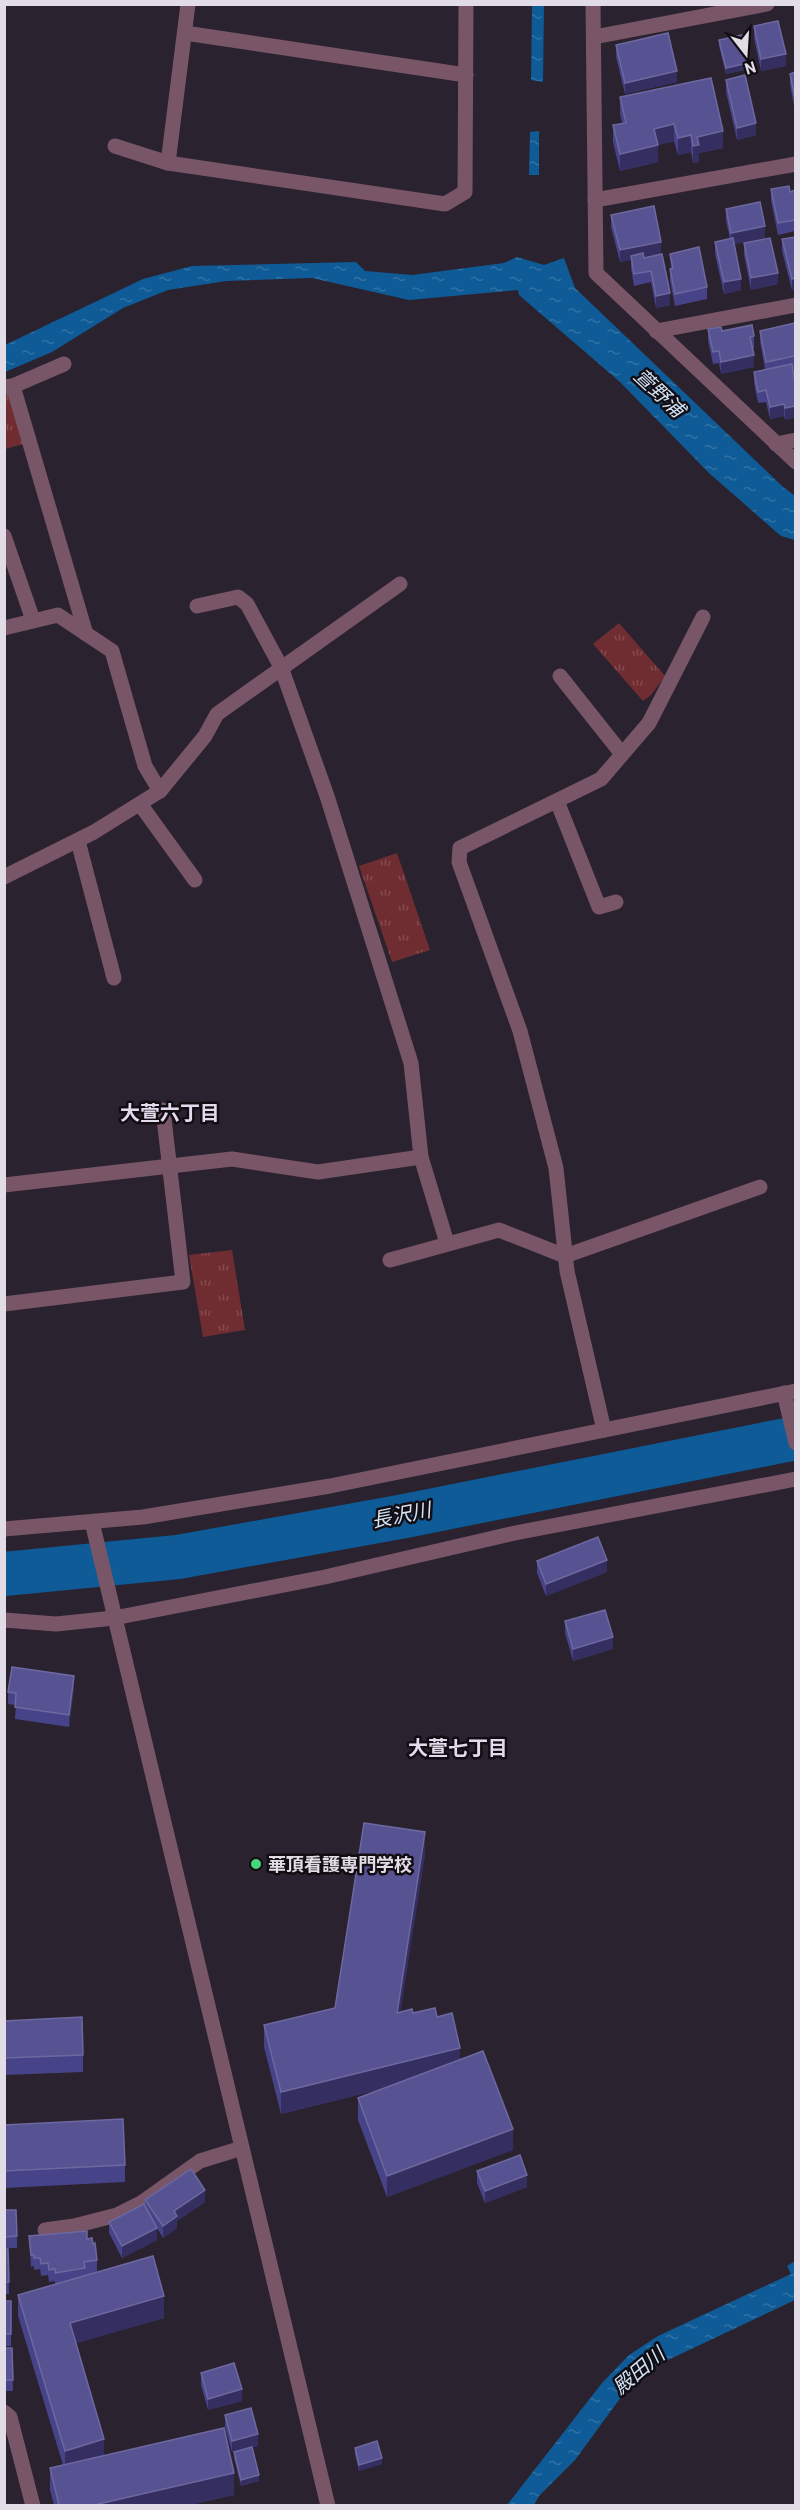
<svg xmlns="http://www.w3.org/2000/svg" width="800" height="2510" viewBox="0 0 800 2510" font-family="Barlow,'Noto Sans JP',sans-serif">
<defs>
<pattern id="park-tufts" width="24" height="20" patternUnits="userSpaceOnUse" patternTransform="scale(1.5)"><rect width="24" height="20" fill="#702d31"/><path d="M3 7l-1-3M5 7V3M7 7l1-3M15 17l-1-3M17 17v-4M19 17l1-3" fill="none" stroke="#844b4f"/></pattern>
<pattern id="water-ripples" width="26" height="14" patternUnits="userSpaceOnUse" patternTransform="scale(1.5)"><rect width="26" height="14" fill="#0e5b97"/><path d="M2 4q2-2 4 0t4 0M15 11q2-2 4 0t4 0" fill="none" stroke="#3172a5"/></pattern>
</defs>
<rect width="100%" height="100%" fill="#2a222f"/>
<g fill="url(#park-tufts)">
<polygon points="5,393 10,394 23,444 5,449"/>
<polygon points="619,623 665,676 651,695 643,701 593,644"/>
<polygon points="397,853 430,950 392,962 359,866"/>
<polygon points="232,1250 245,1330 203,1337 189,1255"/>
</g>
<g fill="url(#water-ripples)">
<polygon points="532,5 544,5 543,82 531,80"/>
<polygon points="539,131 539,175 529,175 530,132"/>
<polygon points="517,257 544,265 564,258 575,288 782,486 795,496 795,540 781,536 709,473 620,382 519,295 518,290 409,300 312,278 226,281 168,290 123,308 52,352 5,372 5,345 143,279 192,266 356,262 365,271 412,275 504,263"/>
<polygon points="795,2261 795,2300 653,2367 624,2393 575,2460 539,2496 534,2505 507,2505 602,2383 629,2355 658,2336 791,2274 787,2266"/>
</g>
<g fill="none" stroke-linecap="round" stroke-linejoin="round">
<polyline stroke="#0e5b97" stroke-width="44" points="4,1574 178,1557 405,1516 796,1438"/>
<g stroke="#785567" stroke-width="15">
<polyline points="593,4 596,273 796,462"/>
<polyline points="185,33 466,75"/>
<polyline points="594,37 767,4"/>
<polyline points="115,146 168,163 445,204 465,192 466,4"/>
<polyline points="168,163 188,4"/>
<polyline points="595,200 796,164"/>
<polyline points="656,331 796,305"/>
<polyline points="13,386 64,364"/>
<polyline points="4,387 13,386 86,634"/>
<polyline points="776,444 796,440"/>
<polyline points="4,536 33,620"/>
<polyline points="197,606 238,597 247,604 281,667 327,796 411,1063 421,1157 447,1243"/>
<polyline points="4,628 58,615 112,651 145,766 160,791"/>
<polyline points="560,676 622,754"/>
<polyline points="557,801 599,907 616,902"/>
<polyline points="140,804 195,880"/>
<polyline points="78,841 114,978"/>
<polyline points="4,877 94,832 160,791 205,736 217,714 400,584"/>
<polyline points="4,1185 232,1159 318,1172 421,1157"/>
<polyline points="390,1260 499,1230 565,1256 760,1187"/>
<polyline points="4,1304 183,1282 163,1110"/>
<polyline points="784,1393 796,1443"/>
<polyline points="604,1430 567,1271 556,1168 520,1031 459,862 460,848 601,779 649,723 703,617"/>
<polyline points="92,1522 328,2506"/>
<polyline points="4,1529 143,1517 330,1486 796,1391"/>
<polyline points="4,1620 56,1624 114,1618 325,1577 515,1533 796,1479"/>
<polyline points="45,2230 74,2226 117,2215 141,2203 200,2161 242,2148"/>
<polyline points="4,2412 10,2417 33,2506"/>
</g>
</g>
<g fill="#474388">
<polygon points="754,26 786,66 761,71 754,38"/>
<polygon points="719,40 748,69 726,74 719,46"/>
<polygon points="616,45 677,82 625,94 616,57"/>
<polygon points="795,72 795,111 790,85 790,74"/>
<polygon points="726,80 756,135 737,140 726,92"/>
<polygon points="620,97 723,148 699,153 699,162 693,163 691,152 678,155 674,141 658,145 658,162 620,171 613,142 613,125 622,123 620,114"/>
<polygon points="771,189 790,192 795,190 795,231 778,235 771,201"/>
<polygon points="726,209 765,238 734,244 741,290 724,294 715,254 715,242 730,239 726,221"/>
<polygon points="611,215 661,254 644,257 670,305 656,308 651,282 634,286 631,268 631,260 620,262 611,227"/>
<polygon points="795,237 795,290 792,290 782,251 782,239"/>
<polygon points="744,243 778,284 751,290 744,255"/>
<polygon points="670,254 707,287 707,299 675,306 670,281 670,269 671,269"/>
<polygon points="795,323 795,368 793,369 785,420 784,416 770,419 766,402 758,403 754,383 754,372 765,369 760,342 760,331"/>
<polygon points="708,329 754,336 754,348 752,348 754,367 721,374 719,363 713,364 708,341"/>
<polygon points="537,1561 607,1572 546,1596 537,1573"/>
<polygon points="565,1621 613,1649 573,1661 565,1633"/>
<polygon points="74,1688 69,1727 15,1719 16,1705 8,1704 8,1692"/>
<polygon points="425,1854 400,2012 437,2017 513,2150 387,2197 358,2120 358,2098 382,2089 281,2114 264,2047 264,2025 335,2008"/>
<polygon points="4,2021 83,2055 83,2072 4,2075"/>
<polygon points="4,2125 125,2165 125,2182 4,2188"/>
<polygon points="477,2171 527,2187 485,2203 477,2183"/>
<polygon points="145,2200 205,2202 177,2221 177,2228 163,2238 157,2228 157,2240 122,2258 109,2233 109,2222 145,2207"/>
<polygon points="4,2210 17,2236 17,2248 4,2248"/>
<polygon points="29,2236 87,2239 93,2244 97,2260 97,2272 164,2318 76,2343 104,2456 234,2495 189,2505 54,2505 50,2490 50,2468 63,2465 18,2316 18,2295 55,2284 55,2281 49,2282 48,2275 41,2276 40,2269 34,2270 34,2266 31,2267"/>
<polygon points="4,2249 8,2249 9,2294 4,2294"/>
<rect x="4" y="2301" width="7" height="45"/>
<polygon points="4,2348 12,2348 13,2391 4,2391"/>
<polygon points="201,2373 242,2401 208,2410 201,2385"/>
<polygon points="225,2415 258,2446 252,2447 259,2481 241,2486 234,2458 234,2452 232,2452 225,2427"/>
<polygon points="355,2448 382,2464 359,2471 355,2454"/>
</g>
<g fill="#342f60">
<polygon points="786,54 786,66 761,71 761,59"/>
<polygon points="748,63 748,69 726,74 726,68"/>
<polygon points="677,71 677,82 625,94 625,83"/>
<polygon points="756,123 756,135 737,140 737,128"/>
<polygon points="674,124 674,141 654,146 654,129"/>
<polygon points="723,131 723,148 699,153 699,162 693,163 693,146 697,137"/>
<polygon points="691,135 691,152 678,155 678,138"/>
<polygon points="658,145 658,162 620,171 620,154"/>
<polygon points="765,226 765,238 731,245 731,233"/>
<polygon points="661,242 661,254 631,260 631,256 631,260 620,262 620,250"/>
<polygon points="778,273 778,284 751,290 751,278"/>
<polygon points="795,278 795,290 792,290 792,279"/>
<polygon points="741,279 741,290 724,294 724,282"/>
<polygon points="670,293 670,305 656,308 656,296"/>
<polygon points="754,355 754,367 721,374 721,362"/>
<polygon points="784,404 784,416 770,419 770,407"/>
<polygon points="795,406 795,418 785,420 785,408"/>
<polygon points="607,1560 607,1572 546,1596 546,1584"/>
<polygon points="613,1637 613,1649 573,1661 573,1649"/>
<polygon points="74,1676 74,1688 69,1727 69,1715"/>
<polygon points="425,1832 425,1854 397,2035 397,2013"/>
<polygon points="460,2048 460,2070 281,2114 281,2092"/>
<polygon points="513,2129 513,2150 387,2197 387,2176"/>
<polygon points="527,2175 527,2187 485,2203 485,2191"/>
<polygon points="205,2190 205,2202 177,2221 177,2228 163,2238 163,2226 174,2211"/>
<polygon points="157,2228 157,2240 122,2258 122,2246"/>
<polygon points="164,2296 164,2318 70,2345 70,2323"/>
<polygon points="242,2389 242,2401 208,2410 208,2399"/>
<polygon points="258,2434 258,2446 232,2452 232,2441"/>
<polygon points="104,2439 104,2461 65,2472 65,2451"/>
<polygon points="382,2458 382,2464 359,2471 359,2465"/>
<polygon points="234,2473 234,2495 189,2505 94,2505"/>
<polygon points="259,2475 259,2481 241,2486 241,2480"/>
</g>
<g fill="#575392" stroke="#6d689f" stroke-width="1.5">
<polygon points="778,21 786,54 761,59 754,26"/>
<polygon points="668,33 677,71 625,83 616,45"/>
<polygon points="742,35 748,63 726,68 719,40"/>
<polygon points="795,72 795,99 790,74"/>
<polygon points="745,75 756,123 737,128 726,80"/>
<polygon points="711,78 723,131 697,137 699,145 693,146 691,135 678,138 674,124 654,129 658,145 620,154 613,125 626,123 620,97"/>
<polygon points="789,186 790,192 795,190 795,220 778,223 771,189"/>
<polygon points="760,202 765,226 731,233 726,209"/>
<polygon points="654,206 661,242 620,250 611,215"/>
<polygon points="795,237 795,278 792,279 782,239"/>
<polygon points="733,238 741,279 724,282 715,242"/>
<polygon points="770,238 778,273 751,278 744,243"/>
<polygon points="699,247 707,287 675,294 670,269 673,268 670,254"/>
<polygon points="643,253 644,258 662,254 670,293 656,296 651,271 634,274 631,256"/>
<polygon points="795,323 795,356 766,362 760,331"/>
<polygon points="752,325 754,336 750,337 754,355 721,362 719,351 713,352 708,329 721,327 722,331"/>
<polygon points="792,364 795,383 795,406 785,408 784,404 770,407 766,390 758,392 754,372"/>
<polygon points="598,1537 607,1560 546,1584 537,1561"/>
<polygon points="605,1610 613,1637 573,1649 565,1621"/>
<polygon points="12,1667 74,1676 69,1715 15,1707 16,1693 8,1692"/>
<polygon points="364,1823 425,1832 397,2013 412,2009 413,2013 435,2008 437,2017 452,2013 460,2048 281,2092 264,2025 335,2008"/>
<polygon points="82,2017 83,2055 4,2058 4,2021"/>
<polygon points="483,2051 513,2129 387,2176 358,2098"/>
<polygon points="123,2119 125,2165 4,2171 4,2125"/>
<polygon points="520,2155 527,2175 485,2191 477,2171"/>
<polygon points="191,2169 205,2190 174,2211 177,2216 163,2226 145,2200"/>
<polygon points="144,2204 157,2228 122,2246 109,2222"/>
<polygon points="4,2210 16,2210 17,2236 4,2237"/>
<polygon points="87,2231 87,2239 92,2238 93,2244 95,2243 97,2260 84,2262 85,2268 55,2273 55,2269 49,2270 48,2263 41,2264 40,2258 34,2258 34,2255 31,2255 29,2236"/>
<polygon points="4,2249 8,2249 9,2282 4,2282"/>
<polygon points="153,2256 164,2296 70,2323 104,2439 65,2451 18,2295"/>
<rect x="4" y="2301" width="7" height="33"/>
<polygon points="4,2348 12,2348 13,2380 4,2380"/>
<polygon points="234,2363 242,2389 208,2399 201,2373"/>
<polygon points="251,2408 258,2434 232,2441 225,2415"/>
<polygon points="224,2428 234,2473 94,2505 59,2505 50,2468"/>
<polygon points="377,2441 382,2458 359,2465 355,2448"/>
<polygon points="252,2447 259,2475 241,2480 234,2452"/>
</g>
<circle fill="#45d77a" stroke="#110d13" stroke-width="2" cx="256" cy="1864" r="6"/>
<g text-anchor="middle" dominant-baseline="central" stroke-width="5" stroke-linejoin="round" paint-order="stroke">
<g font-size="18" font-weight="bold" fill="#e1dce5" stroke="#110d13" text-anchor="start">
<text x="268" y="1864">華頂看護専門学校</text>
</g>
<g font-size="20" font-style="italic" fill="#d2e3f5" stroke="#110d13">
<text transform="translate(660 392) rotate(43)">萱野浦</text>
<text transform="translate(401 1514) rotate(-11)">長沢川</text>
<text transform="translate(638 2370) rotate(-40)">殿田川</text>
</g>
<g font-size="20" font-weight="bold" fill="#e5daec" stroke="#110d13">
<text x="170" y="1112">大萱六丁目</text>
<text x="458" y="1747">大萱七丁目</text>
</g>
</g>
<rect width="800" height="2510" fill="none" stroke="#e1dce5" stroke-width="12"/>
<g transform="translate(746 54) rotate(163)" stroke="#110d13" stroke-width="4.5" paint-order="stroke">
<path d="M0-4.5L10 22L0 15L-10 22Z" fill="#e1dce5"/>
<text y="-9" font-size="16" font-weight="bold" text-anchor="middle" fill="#e1dce5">N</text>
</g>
</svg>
